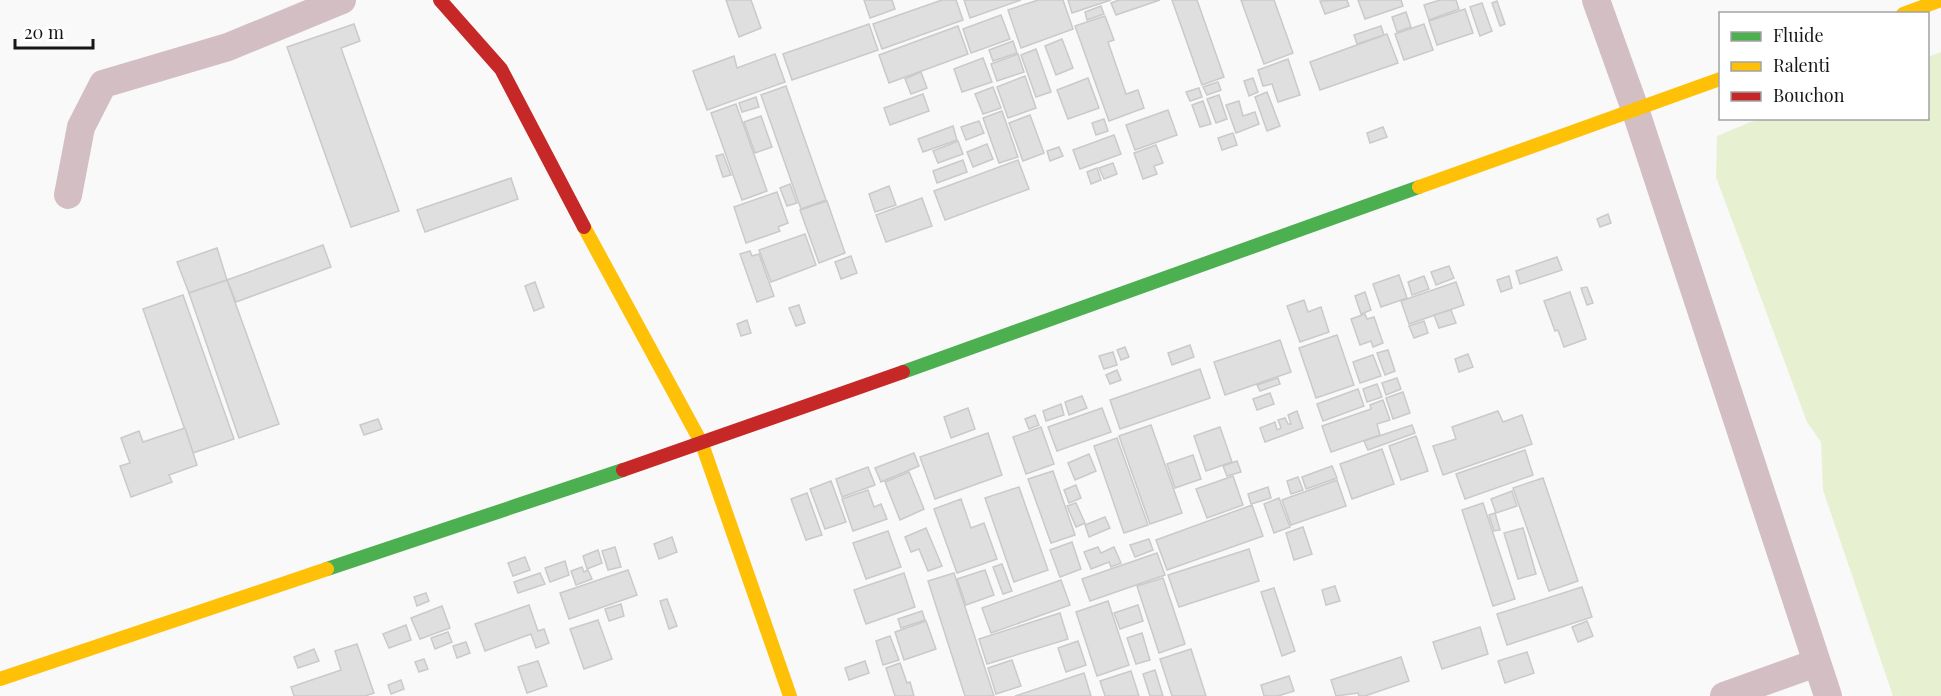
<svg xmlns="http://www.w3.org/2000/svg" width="1941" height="696" viewBox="0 0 1941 696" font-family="'Playfair Display',serif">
<rect width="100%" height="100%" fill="#f9f9f9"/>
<polygon fill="#e7f1d1" points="1941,52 1941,696 1893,696 1823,490 1821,442 1807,422 1716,177 1717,136 1758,119 1928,118 1928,57"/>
<g fill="#dfdfdf" stroke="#cacaca" stroke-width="1.5">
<polygon points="726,0 751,0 761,28 739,37"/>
<polygon points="864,0 892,0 895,9 870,18"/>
<polygon points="942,0 956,0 963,20 882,49 873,24"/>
<polygon points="964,0 1021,0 970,18"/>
<polygon points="1038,0 1063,0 1073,29 1021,48 1008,10"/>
<polygon points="1068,0 1111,0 1072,13"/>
<polygon points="1119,0 1160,0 1116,15 1111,3"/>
<polygon points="1172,0 1197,0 1224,77 1202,85"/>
<polygon points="1241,0 1274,0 1293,53 1264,64"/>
<polygon points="1347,0 1349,6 1325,14 1320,1"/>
<polygon points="1358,0 1401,0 1403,6 1365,19"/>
<polygon points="1440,0 1456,0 1459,9 1429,20 1424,5"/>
<polygon points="1497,1 1505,24 1500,26 1492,3"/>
<polygon points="1482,3 1492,31 1480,36 1470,7"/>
<polygon points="1101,6 1104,14 1087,20 1085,12"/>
<polygon points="1465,9 1473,33 1437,45 1429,21"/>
<polygon points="1406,12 1411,27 1397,32 1392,17"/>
<polygon points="1001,15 1010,39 971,53 963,29"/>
<polygon points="1105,16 1114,40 1108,42 1126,94 1138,90 1144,108 1109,121 1075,26"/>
<polygon points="354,24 360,41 341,48 399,211 351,227 287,47"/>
<polygon points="869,24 878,50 792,80 783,54"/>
<polygon points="1424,24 1433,50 1404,60 1395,34"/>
<polygon points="958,26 968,54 889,83 879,55"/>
<polygon points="1381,26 1384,35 1357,44 1354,35"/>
<polygon points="1387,34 1398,63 1320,90 1310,62"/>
<polygon points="1062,39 1073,68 1056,75 1045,46"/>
<polygon points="1013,41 1017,53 993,61 989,50"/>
<polygon points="1036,49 1051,92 1036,97 1021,55"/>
<polygon points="775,54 785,82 707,110 693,71 734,56 737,68"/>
<polygon points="1018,54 1024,72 997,81 991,64"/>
<polygon points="983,58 992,82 962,92 954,69"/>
<polygon points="1288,59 1300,95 1278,102 1272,84 1263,86 1258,70"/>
<polygon points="921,72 927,88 911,94 905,79"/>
<polygon points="1025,76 1036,108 1008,118 997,87"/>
<polygon points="1088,78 1099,108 1068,119 1057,90"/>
<polygon points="1253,78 1258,92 1249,96 1244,81"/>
<polygon points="1218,82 1221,90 1207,95 1203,87"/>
<polygon points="786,86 826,200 801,209 761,95"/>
<polygon points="993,87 1001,108 983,114 975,94"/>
<polygon points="1199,88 1202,97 1190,101 1186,92"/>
<polygon points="1267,92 1280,126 1267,131 1255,97"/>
<polygon points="923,94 929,111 890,125 884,108"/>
<polygon points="1219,95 1227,119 1216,123 1207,99"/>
<polygon points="756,97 759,107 742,112 739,103"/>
<polygon points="1203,101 1211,124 1200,127 1192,105"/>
<polygon points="1239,101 1243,116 1255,112 1259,124 1236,133 1226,105"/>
<polygon points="736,104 767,191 742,200 711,113"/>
<polygon points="1168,110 1177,135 1135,150 1126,125"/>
<polygon points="1002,111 1018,157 999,163 983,118"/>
<polygon points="1030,115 1044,153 1023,161 1009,123"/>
<polygon points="761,116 772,147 755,153 744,122"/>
<polygon points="1104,119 1108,131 1096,135 1092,123"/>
<polygon points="979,121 984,133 966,140 961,127"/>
<polygon points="953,126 957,140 923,152 918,139"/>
<polygon points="1383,127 1387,137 1370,143 1367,133"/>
<polygon points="1233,133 1237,145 1222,150 1218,138"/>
<polygon points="1114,135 1121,154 1080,169 1073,150"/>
<polygon points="958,141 963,154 938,163 933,151"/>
<polygon points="987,144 993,159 973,167 967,152"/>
<polygon points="1156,145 1163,163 1154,166 1157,174 1143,179 1134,153"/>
<polygon points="1059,147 1063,156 1050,161 1047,151"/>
<polygon points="723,154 731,175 723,177 716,156"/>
<polygon points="963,160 967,172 937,183 933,171"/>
<polygon points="1018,160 1029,189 945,220 934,191"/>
<polygon points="1113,163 1117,174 1104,179 1099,168"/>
<polygon points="1097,168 1101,180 1091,184 1087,172"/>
<polygon points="511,178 518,199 425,232 417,210"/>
<polygon points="790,184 797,203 787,206 780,188"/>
<polygon points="889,186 896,205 875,212 869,194"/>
<polygon points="777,192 788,223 778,227 780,231 746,243 734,207"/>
<polygon points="922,198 932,226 886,242 876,215"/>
<polygon points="827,201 845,253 819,263 800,210"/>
<polygon points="1608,214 1611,223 1600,227 1597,219"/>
<polygon points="805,234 816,265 771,282 759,250"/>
<polygon points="323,245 331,267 236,302 227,280"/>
<polygon points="217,248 227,280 189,293 177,262"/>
<polygon points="750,251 752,256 759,254 774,296 757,302 740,254"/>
<polygon points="851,256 857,273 841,279 835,262"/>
<polygon points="1557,257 1562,270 1520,284 1516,271"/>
<polygon points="1449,266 1454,278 1436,285 1431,272"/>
<polygon points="1399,275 1407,298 1381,307 1373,284"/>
<polygon points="1424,276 1429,289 1412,295 1408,282"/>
<polygon points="1509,276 1512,288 1501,292 1497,280"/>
<polygon points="227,280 279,424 239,438 189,293"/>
<polygon points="535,282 544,307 534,311 525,286"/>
<polygon points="1456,282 1464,305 1409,324 1401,301"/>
<polygon points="1587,287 1593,303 1587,305 1581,288"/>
<polygon points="1365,292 1371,310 1361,314 1355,296"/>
<polygon points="1570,292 1586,339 1564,347 1558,330 1555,331 1544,301"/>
<polygon points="183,295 234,439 193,453 143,309"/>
<polygon points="1304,300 1308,312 1321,307 1329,332 1300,342 1287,306"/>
<polygon points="799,305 805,323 796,326 789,308"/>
<polygon points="1451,310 1456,323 1439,328 1434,315"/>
<polygon points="1365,314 1367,319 1374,317 1383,343 1373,347 1371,341 1360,345 1351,319"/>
<polygon points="747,320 751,333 741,336 737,324"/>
<polygon points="1424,321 1428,333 1414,338 1409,326"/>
<polygon points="1337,335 1354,385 1316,398 1299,348"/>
<polygon points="1280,340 1291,372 1225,395 1214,362"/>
<polygon points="1190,345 1194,357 1172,365 1168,353"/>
<polygon points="1125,347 1129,357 1121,360 1117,350"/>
<polygon points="1388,350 1395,371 1385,375 1377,353"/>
<polygon points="1113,352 1117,365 1104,369 1099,356"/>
<polygon points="1468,354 1473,367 1459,372 1455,359"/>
<polygon points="1373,355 1381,376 1360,383 1353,362"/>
<polygon points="1200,369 1210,398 1120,429 1110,400"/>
<polygon points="1117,370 1121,380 1110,384 1106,375"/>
<polygon points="1278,378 1280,384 1260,391 1257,385"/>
<polygon points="1397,378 1401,389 1386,395 1382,383"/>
<polygon points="1377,384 1382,397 1367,402 1363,389"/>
<polygon points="1358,389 1364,406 1323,421 1317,404"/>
<polygon points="1403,392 1410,413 1393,419 1386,398"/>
<polygon points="1270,393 1274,404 1257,410 1253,399"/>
<polygon points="1082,396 1087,408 1069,415 1065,402"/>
<polygon points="1383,400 1390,420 1377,424 1380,435 1331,452 1322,426 1371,409 1370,405"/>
<polygon points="1061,404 1064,415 1046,421 1043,411"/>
<polygon points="968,408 975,429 951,438 944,417"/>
<polygon points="1102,408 1111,432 1057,451 1048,427"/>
<polygon points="1297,411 1303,428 1265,442 1260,428 1275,422 1277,430 1281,428 1278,420 1285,418 1288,424 1291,424 1288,415"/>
<polygon points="1498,411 1503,422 1522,415 1532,444 1443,475 1433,446 1456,439 1452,427"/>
<polygon points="1035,415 1039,425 1029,429 1025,419"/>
<polygon points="378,419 382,429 364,435 360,425"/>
<polygon points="1151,425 1182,513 1150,524 1119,436"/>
<polygon points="1412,425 1415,433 1368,450 1364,441"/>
<polygon points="1041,427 1054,464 1026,474 1013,437"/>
<polygon points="1220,427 1232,462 1206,471 1194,436"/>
<polygon points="185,428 197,465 169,475 172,482 131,497 120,466 130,463 121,438 139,431 143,442"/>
<polygon points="988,433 1002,475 935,499 920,457"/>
<polygon points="1416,436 1428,471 1401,480 1389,446"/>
<polygon points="1117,438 1148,525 1124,533 1094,446"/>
<polygon points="1382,449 1394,484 1352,499 1340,464"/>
<polygon points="1525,450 1533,475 1465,499 1456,474"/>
<polygon points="914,453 919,466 881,482 875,468"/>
<polygon points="1089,454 1096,471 1075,480 1068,463"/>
<polygon points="1193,455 1201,479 1175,488 1167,464"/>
<polygon points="1237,461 1241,472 1227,476 1223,466"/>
<polygon points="1332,466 1337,478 1306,489 1302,477"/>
<polygon points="868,467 875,485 842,497 836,479"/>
<polygon points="1053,471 1075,535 1051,543 1028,479"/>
<polygon points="909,472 924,509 900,520 885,482"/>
<polygon points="1233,476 1243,505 1207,518 1196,489"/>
<polygon points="1298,477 1303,490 1291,494 1287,481"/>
<polygon points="1543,478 1578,581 1549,591 1513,488"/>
<polygon points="1337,480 1346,506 1291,525 1282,500"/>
<polygon points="831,481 846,522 825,529 810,489"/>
<polygon points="1076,485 1081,498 1069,503 1064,490"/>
<polygon points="1019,487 1048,570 1014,582 985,498"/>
<polygon points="1268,487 1271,498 1251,504 1248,494"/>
<polygon points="868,490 874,507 881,504 887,519 853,531 842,499"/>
<polygon points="1512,491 1517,506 1496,513 1491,499"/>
<polygon points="807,493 822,535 806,540 791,499"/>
<polygon points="1279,498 1290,527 1274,533 1264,504"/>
<polygon points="961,499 971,528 984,523 997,559 957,573 934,509"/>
<polygon points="1076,503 1085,523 1076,527 1067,506"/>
<polygon points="1483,503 1515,599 1493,606 1462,510"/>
<polygon points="1252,505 1263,536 1167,570 1156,540"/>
<polygon points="1495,513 1500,530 1494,531 1489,515"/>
<polygon points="1105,517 1110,528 1089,537 1085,525"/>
<polygon points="1303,527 1312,554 1294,560 1286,533"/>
<polygon points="926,528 942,566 928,571 919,549 911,552 905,537"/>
<polygon points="1523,528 1536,574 1518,579 1504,533"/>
<polygon points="888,531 901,567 866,579 853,543"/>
<polygon points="672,537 677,552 659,559 654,544"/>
<polygon points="1149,539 1153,550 1135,557 1130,545"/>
<polygon points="1072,542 1081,569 1060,577 1050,550"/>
<polygon points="615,547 621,567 608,570 602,551"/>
<polygon points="1098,547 1101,553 1114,547 1121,563 1111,567 1109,562 1091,569 1084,552"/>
<polygon points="1249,549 1259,581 1179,607 1168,575"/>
<polygon points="598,550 602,563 587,569 583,556"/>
<polygon points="1157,553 1165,575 1090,601 1082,579"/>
<polygon points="525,557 530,570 513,576 508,563"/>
<polygon points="565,561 569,575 550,582 545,568"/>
<polygon points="1002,564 1012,591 1003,594 993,567"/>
<polygon points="582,567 584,572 588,570 592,579 576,585 571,571"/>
<polygon points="628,570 637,595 569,619 560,593"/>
<polygon points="985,570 994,595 966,605 957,579"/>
<polygon points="540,573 545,584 518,593 514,582"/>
<polygon points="904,573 915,607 866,624 854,590"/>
<polygon points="954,573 994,696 965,696 928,581"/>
<polygon points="1163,578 1185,644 1159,653 1137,586"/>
<polygon points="1061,580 1070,605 991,633 982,608"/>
<polygon points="1335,586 1340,601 1326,605 1322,590"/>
<polygon points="1582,587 1592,617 1507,645 1497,614"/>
<polygon points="1274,588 1295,651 1282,656 1261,592"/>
<polygon points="426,593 429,601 417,606 414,597"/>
<polygon points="667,599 677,626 669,629 660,601"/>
<polygon points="1108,601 1129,665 1097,676 1076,612"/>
<polygon points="621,604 624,616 609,621 605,609"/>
<polygon points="529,605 538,631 544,629 549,643 536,648 531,634 485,651 475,624"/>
<polygon points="1138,605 1143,621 1120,629 1114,613"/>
<polygon points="442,606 450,628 420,639 411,618"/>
<polygon points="922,611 925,620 901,628 898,619"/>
<polygon points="1060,613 1068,639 987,664 979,639"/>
<polygon points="598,620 612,659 584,669 570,629"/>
<polygon points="926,621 936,649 904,660 895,632"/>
<polygon points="1587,621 1593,636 1578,642 1572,627"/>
<polygon points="406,625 411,640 389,648 383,634"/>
<polygon points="1480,627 1488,654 1442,669 1433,642"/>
<polygon points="448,632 452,642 435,649 431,638"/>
<polygon points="1142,633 1150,660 1136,664 1127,638"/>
<polygon points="890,636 899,660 883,665 876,641"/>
<polygon points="1078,641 1086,665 1066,672 1058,648"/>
<polygon points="466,642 470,653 457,658 453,646"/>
<polygon points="357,644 374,693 365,696 294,696 291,687 341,670 335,651"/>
<polygon points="314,649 319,661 298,668 294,657"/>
<polygon points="1191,649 1206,696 1172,696 1160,659"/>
<polygon points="1527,652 1534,673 1505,683 1498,661"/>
<polygon points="1401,657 1409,681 1365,696 1359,696 1358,693 1336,696 1331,680"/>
<polygon points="424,659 428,669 419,672 415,662"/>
<polygon points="1012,660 1021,686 996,694 988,668"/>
<polygon points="538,661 547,686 527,693 518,667"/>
<polygon points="865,661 869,673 849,680 845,668"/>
<polygon points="900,663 907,683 910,682 914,696 895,696 886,668"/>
<polygon points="1155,670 1163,696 1150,696 1143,674"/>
<polygon points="1131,671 1139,696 1105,696 1100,681"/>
<polygon points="1084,673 1091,696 1015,696"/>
<polygon points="1289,676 1294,691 1278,696 1264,696 1261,685"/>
<polygon points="401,680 404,689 391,694 388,685"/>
</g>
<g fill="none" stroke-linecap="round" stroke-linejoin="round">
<g stroke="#d3bfc3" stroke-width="28">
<polyline points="1596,0 1635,109 1828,696"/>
<polyline points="68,195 81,127 103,84 228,47 342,0"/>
<polyline points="1724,696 1816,663"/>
</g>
<g stroke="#4caf50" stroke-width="14">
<polyline points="903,372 1419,187"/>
<polyline points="327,569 623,470"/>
</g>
<g stroke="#ffc107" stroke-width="14">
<polyline points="1903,14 1941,0"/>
<polyline points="1419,187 1720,79"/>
<polyline points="584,227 702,444 790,696"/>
<polyline points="0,679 327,569"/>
</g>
<g stroke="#c62828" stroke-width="14">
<polyline points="440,0 501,69 584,227"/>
<polyline points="623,470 903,372"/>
</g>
</g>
<rect x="1719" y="12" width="210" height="108" fill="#ffffff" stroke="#a2a2a2" stroke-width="1.5"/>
<rect x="1731" y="32" width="30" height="9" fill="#4caf50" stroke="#a2a2a2" stroke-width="1.5"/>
<text x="1773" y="42" font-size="18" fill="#171717">Fluide</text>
<rect x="1731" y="62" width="30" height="9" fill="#ffc107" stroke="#a2a2a2" stroke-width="1.5"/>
<text x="1773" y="72" font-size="18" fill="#171717">Ralenti</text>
<rect x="1731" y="92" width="30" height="9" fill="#c62828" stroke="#a2a2a2" stroke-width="1.5"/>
<text x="1773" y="102" font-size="18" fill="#171717">Bouchon</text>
<path d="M15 39v9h78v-9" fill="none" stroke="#171717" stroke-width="3"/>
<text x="24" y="39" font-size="18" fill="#171717" stroke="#ffffff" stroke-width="4.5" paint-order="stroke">20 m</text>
</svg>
